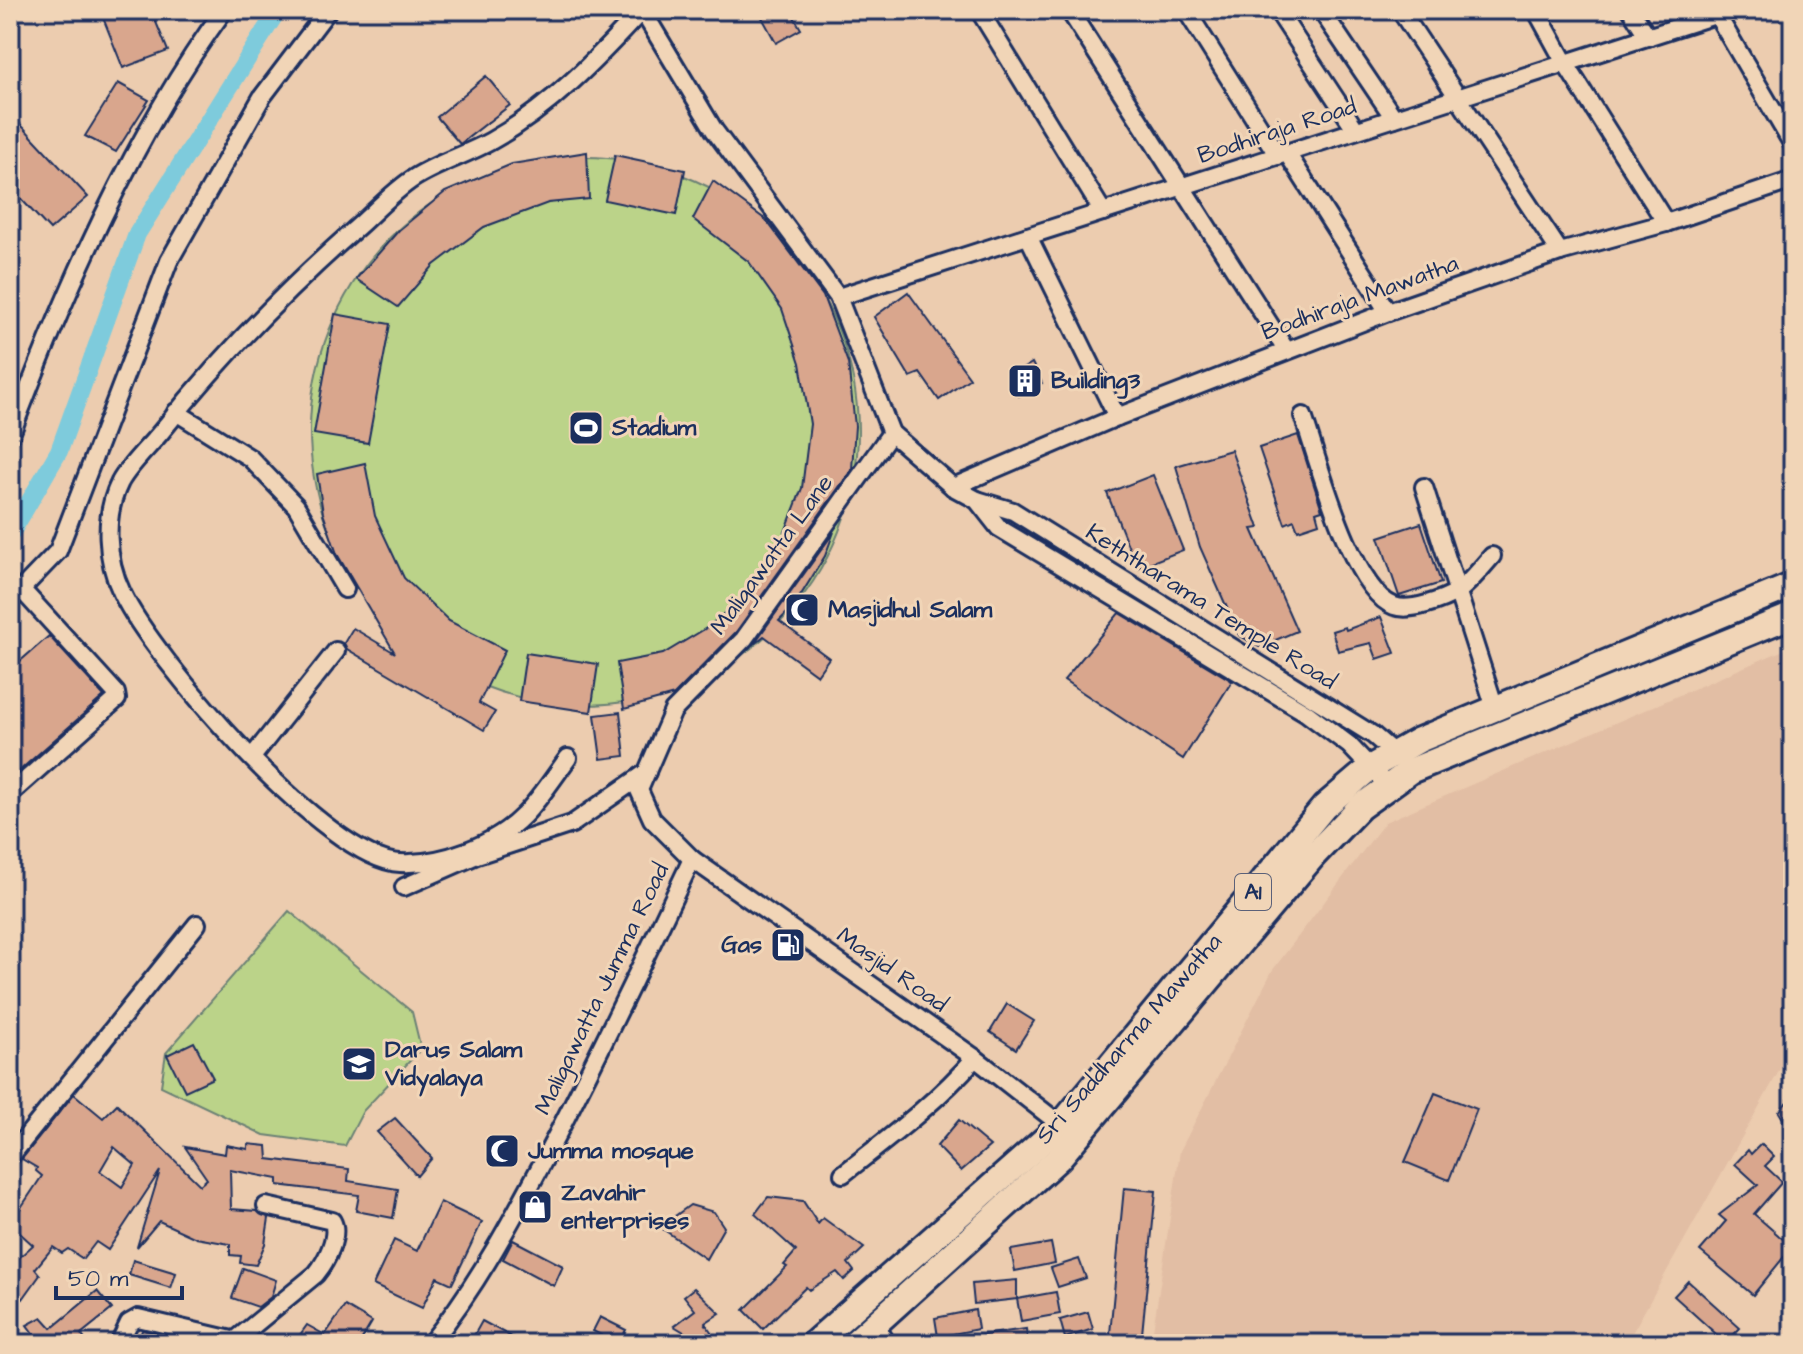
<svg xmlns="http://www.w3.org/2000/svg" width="1803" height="1354" viewBox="0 0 1803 1354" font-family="'Architects Daughter',sans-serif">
<rect width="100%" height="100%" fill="#ecccaf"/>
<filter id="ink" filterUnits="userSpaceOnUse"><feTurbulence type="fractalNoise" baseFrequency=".0125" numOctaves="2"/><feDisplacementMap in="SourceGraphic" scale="16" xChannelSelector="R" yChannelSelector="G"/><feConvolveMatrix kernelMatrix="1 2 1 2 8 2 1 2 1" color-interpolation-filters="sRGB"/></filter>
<g filter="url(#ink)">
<polygon fill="#e2bea4" points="1793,646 1793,1046 1626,1344 1151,1344 1180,1151 1272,971 1385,822"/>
<g fill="#bbd389" stroke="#6b8174" stroke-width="2">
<circle cx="584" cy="431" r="274"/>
<polygon points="289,911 412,1012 421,1049 363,1111 345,1146 264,1135 161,1086 166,1053"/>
</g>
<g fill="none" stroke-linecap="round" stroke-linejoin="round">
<polyline stroke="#7ecbdc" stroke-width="18" points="10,535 59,451 137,234 278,10"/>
</g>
<g fill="#d9a68d" stroke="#1b2f5e" stroke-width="2" fill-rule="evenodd">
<polygon points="100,10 151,10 168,51 123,68"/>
<polygon points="758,10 790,10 801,29 776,43"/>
<polygon points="486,76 510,105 460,144 437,117"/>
<polygon points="118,83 149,100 116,152 85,136"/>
<polygon points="10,113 88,197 50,230 10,187"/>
<polygon points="587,152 589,199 548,203 484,227 434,265 398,307 356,279 399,230 445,192 512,164"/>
<polygon points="615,155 685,170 676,215 605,200"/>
<polygon points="713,181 766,220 823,296 848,363 855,426 852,469 736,632 674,695 624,709 617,663 663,654 708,627 750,591 782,540 802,488 810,424 800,363 782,309 749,262 693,219"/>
<polygon points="908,292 970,378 939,400 920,373 910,377 874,317"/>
<polygon points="335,314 390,324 368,443 314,434"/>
<polygon points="1032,363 1042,383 1019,396 1008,378"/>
<polygon points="1298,435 1322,510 1316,512 1319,523 1298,530 1294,520 1285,524 1259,448"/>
<polygon points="1231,450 1259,528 1252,529 1297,631 1259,647 1239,635 1200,547 1176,466"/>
<polygon points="365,463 375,516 404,578 449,621 505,650 479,703 495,712 484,730 347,649 344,643 353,628 395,653 337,554 323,513 317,474"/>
<polygon points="1153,475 1183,550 1137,568 1107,493"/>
<polygon points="1421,523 1441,583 1399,596 1379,537"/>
<polygon points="834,532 825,556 794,606 779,621 829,658 817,675 764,636 753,645"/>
<polygon points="1119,613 1232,681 1183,759 1064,680"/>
<polygon points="1381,617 1395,653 1377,659 1371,643 1338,651 1332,631 1345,627 1346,630"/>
<polygon points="49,636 104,696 10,779 10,670"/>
<polygon points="526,653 598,664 591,712 519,701"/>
<polygon points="620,712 625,756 601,759 595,715"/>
<polygon points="1007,1004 1034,1021 1016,1049 990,1032"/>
<polygon points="194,1042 213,1078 185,1091 167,1055"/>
<polygon points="1435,1093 1477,1109 1449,1180 1405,1162"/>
<path d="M74,1094l29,24 14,-14 83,81 7,-6 -22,-32 40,7 1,-9 22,4v-5l19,2 1,13 81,10 -1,12 50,8 -5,29 -37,-7 3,-16 -81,-10v-6l-48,-9 1,39 26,2 12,7 -4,26 -9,21 -16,-2 1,-7 -11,-1v-11l-34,-6 -37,-17 -22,26 23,-76 -52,79 -12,-8 -13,17 -15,-10 -6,4 -9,-6 -18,22 5,6 -17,24 -13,-15v-18l23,-21 -23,-21 32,-48 -6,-5 1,-3 -15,-9zM114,1147l21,18 -13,22 -22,-16z"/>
<polygon points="1793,1094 1793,1115 1785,1122 1779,1112"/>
<polygon points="395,1118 432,1158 417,1176 377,1132"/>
<polygon points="959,1120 990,1146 961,1171 937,1146"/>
<polygon points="1761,1144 1774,1157 1765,1166 1782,1182 1754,1214 1792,1247 1753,1295 1700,1251 1726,1221 1719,1215 1758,1185 1735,1164 1748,1150 1751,1154"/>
<polygon points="1124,1188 1156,1191 1141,1344 1109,1344"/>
<polygon points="768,1197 803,1201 818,1224 823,1218 864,1248 848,1263 854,1271 844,1280 837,1272 809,1290 806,1287 763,1329 744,1310 787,1267 784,1265 796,1251 755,1214"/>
<polygon points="440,1202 482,1222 452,1284 437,1277 422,1308 373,1285 394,1240 417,1251"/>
<polygon points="690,1205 714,1212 724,1227 706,1259 660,1227"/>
<polygon points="513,1240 563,1266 554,1286 503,1259"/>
<polygon points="1051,1243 1055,1263 1015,1271 1011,1250"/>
<polygon points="1079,1259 1086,1278 1058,1287 1051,1268"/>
<polygon points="133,1260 176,1273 171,1288 129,1275"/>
<polygon points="243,1268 276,1280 271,1297 258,1307 232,1298"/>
<polygon points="1017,1280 1017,1299 974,1304 972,1284"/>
<polygon points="1688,1281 1740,1328 1726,1343 1674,1296"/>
<polygon points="694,1288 720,1313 705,1323 712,1333 701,1342 674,1326 695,1310 684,1296"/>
<polygon points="97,1291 112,1309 81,1334 88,1344 41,1344 27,1325 42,1317 52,1328"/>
<polygon points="1056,1292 1060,1314 1021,1321 1017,1299"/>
<polygon points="345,1306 372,1322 359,1344 306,1344 297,1339 307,1325 325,1335"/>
<polygon points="975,1310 978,1329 938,1337 935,1318"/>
<polygon points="1088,1312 1093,1329 1065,1338 1060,1320"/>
<polygon points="600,1317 626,1330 618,1344 593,1331"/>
<polygon points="482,1321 525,1344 481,1344 472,1339"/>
<polygon points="1026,1329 1028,1344 977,1344 976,1336"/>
<polygon points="142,1330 192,1342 192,1344 138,1344"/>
</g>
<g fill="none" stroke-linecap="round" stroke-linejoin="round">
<defs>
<g id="minor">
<polyline points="642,10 714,130 838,297 891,433 953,487 977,500 1013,511 1373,735 1401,759"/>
<polyline points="979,10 1103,212"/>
<polyline points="1069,10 1286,350"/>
<polyline points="1186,10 1278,156"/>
<polyline points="1277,10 1356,130"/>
<polyline points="1321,10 1394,118"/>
<polyline points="1400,10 1560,252"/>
<polyline points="1536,10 1565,63 1666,223"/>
<polyline points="1631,10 1648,37"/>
<polyline points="1717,15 1793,145"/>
<polyline points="1287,153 1388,312"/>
<polyline points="1028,236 1117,417"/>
<polyline points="838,297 1731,10"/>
<polyline points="176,412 250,458 296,506 345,589"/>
<path d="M1303,416c15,43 48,174 91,190 16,6 49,-6 64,-15 12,-8 24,-24 34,-35"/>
<polyline points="891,433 744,639 673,711 639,790 652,819 692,859 975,1058 1061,1125"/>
<path d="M10,437c54,-143 123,-303 214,-427"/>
<polyline points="953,487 1117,417 1388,312 1560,252 1666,223 1793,180"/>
<polyline points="1424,487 1495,708"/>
<polyline points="977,500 999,528 1305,712 1349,745 1387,785"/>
<polyline points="10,601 58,551 169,261 262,97 328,10"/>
<polyline points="253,756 336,651"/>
<path d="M568,758c-14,19 -28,41 -44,57 -29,30 -83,50 -124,48 -73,-3 -247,-204 -278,-270 -16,-33 -19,-77 -2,-111 10,-18 28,-34 41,-50 58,-73 123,-140 193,-202 19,-16 38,-38 60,-52 23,-15 52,-23 77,-37 59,-33 106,-82 151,-131"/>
<polyline points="10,794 117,699 116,693 22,590"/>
<polyline points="404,887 477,855 572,824 647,772"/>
<polyline points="10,1157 197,924"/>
<path d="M843,1174c47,-37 93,-71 132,-116"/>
<polyline points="875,1323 887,1344"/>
<path d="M237,1339l79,-65c10,-12 24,-39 16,-53l-66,-15"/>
<polyline points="119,1344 129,1323 138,1318 245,1343"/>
<path d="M430,1344c51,-63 88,-135 126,-207 47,-92 92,-185 136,-278"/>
</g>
<g id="highway">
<polyline points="813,1344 1061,1125 1324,807 1371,767 1419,740 1793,585"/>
<polyline points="853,1344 1059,1158 1314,855 1360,807 1410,771 1793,615"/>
</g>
</defs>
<use href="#minor" stroke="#1b2f5e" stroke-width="22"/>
<use href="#highway" stroke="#1b2f5e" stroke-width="30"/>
<use href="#minor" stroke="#f1d5b7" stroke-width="16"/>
<use href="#highway" stroke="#f1d5b7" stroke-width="24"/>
</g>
</g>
<defs>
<symbol id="building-square" viewBox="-11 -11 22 22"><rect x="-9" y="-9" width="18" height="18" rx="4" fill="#1b2f5e" stroke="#f1d5b7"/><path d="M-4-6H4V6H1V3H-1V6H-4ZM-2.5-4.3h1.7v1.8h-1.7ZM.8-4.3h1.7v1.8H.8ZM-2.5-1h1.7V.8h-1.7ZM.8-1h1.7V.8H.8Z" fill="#fff"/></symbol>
<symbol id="stadium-square" viewBox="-11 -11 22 22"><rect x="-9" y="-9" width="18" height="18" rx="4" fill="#1b2f5e" stroke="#f1d5b7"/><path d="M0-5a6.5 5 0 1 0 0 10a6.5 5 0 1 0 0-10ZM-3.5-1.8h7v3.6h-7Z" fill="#fff"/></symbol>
<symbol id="mosque-square" viewBox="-11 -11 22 22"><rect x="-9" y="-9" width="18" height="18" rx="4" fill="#1b2f5e" stroke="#f1d5b7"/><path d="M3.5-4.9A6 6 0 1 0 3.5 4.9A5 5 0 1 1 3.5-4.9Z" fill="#fff"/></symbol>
<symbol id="fuel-square" viewBox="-11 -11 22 22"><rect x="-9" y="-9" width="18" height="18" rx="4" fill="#1b2f5e" stroke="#f1d5b7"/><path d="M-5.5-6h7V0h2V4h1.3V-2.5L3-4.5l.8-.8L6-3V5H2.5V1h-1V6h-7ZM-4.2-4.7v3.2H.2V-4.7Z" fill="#fff"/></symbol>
<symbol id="school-square" viewBox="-11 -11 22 22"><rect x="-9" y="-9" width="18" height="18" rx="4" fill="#1b2f5e" stroke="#f1d5b7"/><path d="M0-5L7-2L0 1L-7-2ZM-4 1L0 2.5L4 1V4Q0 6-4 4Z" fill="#fff"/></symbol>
<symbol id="shop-square" viewBox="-11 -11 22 22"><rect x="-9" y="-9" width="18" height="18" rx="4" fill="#1b2f5e" stroke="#f1d5b7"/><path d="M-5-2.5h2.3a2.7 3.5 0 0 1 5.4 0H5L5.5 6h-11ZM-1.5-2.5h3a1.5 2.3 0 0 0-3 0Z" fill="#fff"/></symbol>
</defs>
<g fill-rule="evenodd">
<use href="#building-square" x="1005" y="361" width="40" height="40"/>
<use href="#stadium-square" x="566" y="408" width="40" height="40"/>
<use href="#mosque-square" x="782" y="590" width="40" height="40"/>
<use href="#fuel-square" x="768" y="925" width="40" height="40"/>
<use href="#school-square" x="339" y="1044" width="40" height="40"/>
<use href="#mosque-square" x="482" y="1131" width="40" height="40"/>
<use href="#shop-square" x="515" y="1187" width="40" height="40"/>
</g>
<g text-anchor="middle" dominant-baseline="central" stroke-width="6" stroke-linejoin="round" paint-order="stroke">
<rect fill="#f1d5b7" stroke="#5b6179" stroke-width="2" x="1235" y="874" width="36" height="36" rx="6"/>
<g font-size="22" font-weight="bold" fill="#1b2f5e">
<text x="1253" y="892">A1</text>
</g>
<g font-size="24" fill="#1b2f5e" stroke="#f1d5b7">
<text transform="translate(1277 131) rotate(-18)">Bodhiraja Road</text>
<text transform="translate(1360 298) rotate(-20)">Bodhiraja Mawatha</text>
<text transform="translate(772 555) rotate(-54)">Maligawatta Lane</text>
<text transform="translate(1211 607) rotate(32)">Keththarama Temple Road</text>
<text transform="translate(892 970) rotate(35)">Masjid Road</text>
<text transform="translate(602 989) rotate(-64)">Maligawatta Jumma Road</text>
<text transform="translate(1129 1039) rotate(-49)">Sri Saddharma Mawatha</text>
</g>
<g font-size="24" font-weight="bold" fill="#1b2f5e" stroke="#f1d5b7" text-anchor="start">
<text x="1051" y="381">Building3</text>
<text x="612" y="428">Stadium</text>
<text x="828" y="610">Masjidhul Salam</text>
<text x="762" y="945" text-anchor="end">Gas</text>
<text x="385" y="1050">Darus Salam<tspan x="385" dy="28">Vidyalaya</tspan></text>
<text x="528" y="1151">Jumma mosque</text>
<text x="561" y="1193">Zavahir<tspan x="561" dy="28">enterprises</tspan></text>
</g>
</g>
<rect width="1803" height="1354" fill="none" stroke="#f1d5b7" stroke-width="40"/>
<rect x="20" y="20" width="1763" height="1314" fill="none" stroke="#1b2f5e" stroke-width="3" filter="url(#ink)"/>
<path d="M56 1286v12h126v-12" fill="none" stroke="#1b2f5e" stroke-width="4"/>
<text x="68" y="1286" font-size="24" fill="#1b2f5e" stroke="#f1d5b7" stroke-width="6" paint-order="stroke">50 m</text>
</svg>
